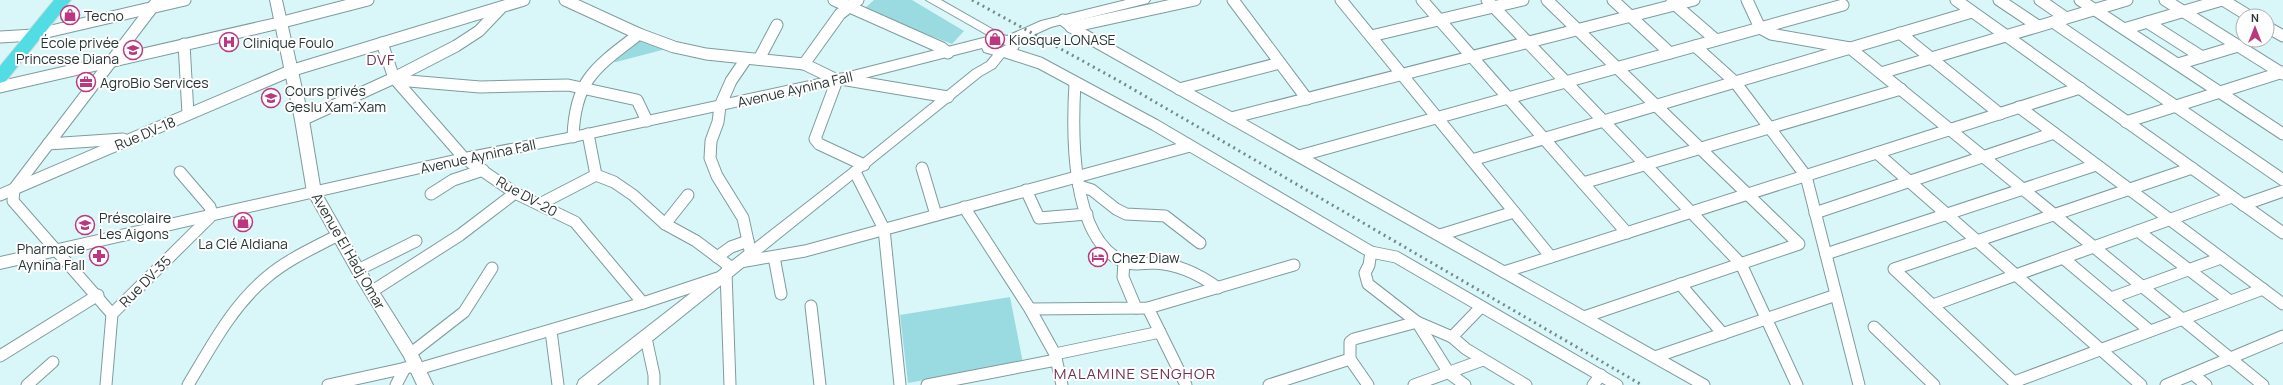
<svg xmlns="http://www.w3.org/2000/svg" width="2283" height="385" viewBox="0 0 2283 385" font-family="Manrope,sans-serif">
<rect width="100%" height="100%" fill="#d9f7f9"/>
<g fill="#99dbe0">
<polygon points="874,0 912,0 964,31 952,44 863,10"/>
<polygon points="638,39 666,49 616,62 607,60"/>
<polygon points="1010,297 1023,363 908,383 900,315"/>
</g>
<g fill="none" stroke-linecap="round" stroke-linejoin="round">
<defs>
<g id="minor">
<polyline points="565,0 639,34 674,47 706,54 804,64 837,80 815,139 819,144 864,165"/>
<polyline points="834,0 942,48 948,53"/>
<polyline points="1233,0 1307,99"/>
<polyline points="1341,0 1551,257"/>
<polyline points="1422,0 1627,233"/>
<polyline points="1487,0 1741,264 1797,385"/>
<polyline points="1547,0 1799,244 1584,317"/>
<polyline points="1613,0 1670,53"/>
<polyline points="1747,0 1760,28 1771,34 1850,48 2263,385"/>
<polyline points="1956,0 2283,233"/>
<polyline points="1999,0 2038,26"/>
<polyline points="2040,0 2066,18"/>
<polyline points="2080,0 2283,134"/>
<polyline points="2165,0 2283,74"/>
<polyline points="2223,0 2249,16"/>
<polyline points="1672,2 1716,40"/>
<polyline points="1063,20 1077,31 1704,385"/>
<polyline points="2053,22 2283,180"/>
<polyline points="2147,22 2202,57"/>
<polyline points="1071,27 1195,0"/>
<polyline points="2267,27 2283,36"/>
<polyline points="2124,29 2222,0"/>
<polyline points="1900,33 2000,114"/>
<polyline points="1371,36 1523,0"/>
<polyline points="0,37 34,35 185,0"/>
<polyline points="382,43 394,78 456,46 479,31 500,9"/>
<polyline points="184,44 188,114"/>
<polyline points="1695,46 1735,82 1806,176 1859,385"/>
<polyline points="1006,52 1040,63 1155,125 1371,252 1396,257 1617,385"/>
<polyline points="746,59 731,81 720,106 718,122 711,141 710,158 717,176 743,218 751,255"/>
<polyline points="759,59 777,25"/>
<polyline points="804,64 840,14 858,0"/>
<polyline points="2178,64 2238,46"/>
<polyline points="1881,73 2127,0"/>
<polyline points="841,79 948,97"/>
<polyline points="397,80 480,87 568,85 637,100 647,121"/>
<path d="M1075,83c-3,49 -5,156 49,179 9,4 20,1 30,1 24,1 45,11 64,25"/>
<polyline points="0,87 279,23 368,0"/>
<polyline points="1179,89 1280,63"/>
<polyline points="2019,107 2283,304"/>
<polyline points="1231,118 1694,0"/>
<polyline points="302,120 394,78 464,158 515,193 575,222 643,303"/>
<polyline points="2126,122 2283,72"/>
<polyline points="588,134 596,175 614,182 633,195 665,224 696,241 732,268"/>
<path d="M573,137c2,-58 23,-70 66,-103"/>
<polyline points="48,144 123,139"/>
<polyline points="1877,153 2141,385"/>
<polyline points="1299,156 1843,5"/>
<polyline points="1472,160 1972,12"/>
<polyline points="922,168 936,215"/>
<polyline points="855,172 884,229 900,385"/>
<polyline points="1583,183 1901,89"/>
<polyline points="1079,186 1092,190 1116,209 1126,214 1165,216 1200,243"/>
<polyline points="1026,190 1039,218 1087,214"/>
<polyline points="431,194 453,180 483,170"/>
<polyline points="0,195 290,71 524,0"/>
<polyline points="540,204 596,175"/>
<polyline points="2243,205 2283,191"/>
<polyline points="964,207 1030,309 1055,354 1062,385"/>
<polyline points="1815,213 2054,133"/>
<polyline points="665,224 688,195"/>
<polyline points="2138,231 2230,301"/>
<polyline points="1440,235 1514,212"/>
<polyline points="1371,252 1369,265 1365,273 1368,284 1417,322 1449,373 1465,385"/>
<polyline points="1826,254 2096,165"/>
<polyline points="717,257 731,247 748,241"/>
<polyline points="774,257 781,294"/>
<polyline points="2063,258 2150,331"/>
<polyline points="740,262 805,251 1190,146"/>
<polyline points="1124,262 1123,277 1136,308"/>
<polyline points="358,270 416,241"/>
<polyline points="726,272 730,385"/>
<polyline points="1504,272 2080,88"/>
<polyline points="1680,284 1723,334"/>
<polyline points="371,292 460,235 515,193"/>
<polyline points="2111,298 2221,258"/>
<polyline points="1933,305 2232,197"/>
<polyline points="811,306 820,385"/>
<polyline points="1481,307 1452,337 1466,349 1526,385"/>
<polyline points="1148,308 1186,385"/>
<polyline points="1030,309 1148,308 1294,265"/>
<polyline points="112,314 13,201 14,189 158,0"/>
<polyline points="1874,327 1934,385"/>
<polyline points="551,331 558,385"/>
<polyline points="646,338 654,375 654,385"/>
<polyline points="410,354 464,312 492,268"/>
<polyline points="1055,354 1160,332"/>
<polyline points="0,356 98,295"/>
<polyline points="1655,357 1836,295"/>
<polyline points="418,369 643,303 718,278"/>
<polyline points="2193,374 2206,385"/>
<polyline points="2014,382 2263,289"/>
<polyline points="27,385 53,362"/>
<polyline points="106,385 112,314 212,215 210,207 180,172"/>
<path d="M188,385c23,-38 44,-79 79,-108 21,-18 47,-29 71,-42"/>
<polyline points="328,385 415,366"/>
<polyline points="396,385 405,368"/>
<polyline points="927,385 1056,360"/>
<polyline points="1269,385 1350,359"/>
<polyline points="1368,385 1350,359 1350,342 1354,339 1417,322 1452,337"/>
<polyline points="1414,385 1483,360"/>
<polyline points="1593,385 1601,375"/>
<polyline points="2017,385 1894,269 2192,168"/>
<polyline points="2166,385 2283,336"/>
</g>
<g id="tertiary">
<polygon points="270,0 282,0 309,120 321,192 363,266 416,350 433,385 417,385 404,357 353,274 307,192 295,120"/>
<polygon points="926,0 941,0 1008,38 1006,41 998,41"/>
<polygon points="1001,49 1007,53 995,68 981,76 597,385 577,385 579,380 859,162 973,70 987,62 997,50"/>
</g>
<path id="secondary" d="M1126,0h24l-2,3 -97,24 -33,15 2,3 -5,8 -14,4 -17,-5 -2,-4 -145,37 -264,57 -109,21 -464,106v-12l464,-104 109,-21 264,-57 162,-41 8,2 34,-15zM1000,43l6,2 -5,3 -5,-1z"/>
<polygon id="trunk" points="54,0 71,0 6,81 0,83 0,66"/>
</defs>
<use href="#minor" stroke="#7f9b9d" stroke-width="13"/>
<use href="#tertiary" stroke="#7f9b9d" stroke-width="2"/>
<use href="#secondary" stroke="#7f9b9d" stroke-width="2"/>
<use href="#trunk" stroke="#d8dbdb" stroke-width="2"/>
<use href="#minor" stroke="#fff" stroke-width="11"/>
<use href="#tertiary" fill="#fff" fill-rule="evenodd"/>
<use href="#secondary" fill="#fff" fill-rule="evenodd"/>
<use href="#trunk" fill="#52dce4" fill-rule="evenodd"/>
<polyline stroke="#75898a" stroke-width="3" stroke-dasharray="2 4" stroke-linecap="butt" points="972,0 1119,81 1642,385"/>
</g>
<defs>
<symbol id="shop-ring" viewBox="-11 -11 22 22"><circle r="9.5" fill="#fefefe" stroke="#bb3880" stroke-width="1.5"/><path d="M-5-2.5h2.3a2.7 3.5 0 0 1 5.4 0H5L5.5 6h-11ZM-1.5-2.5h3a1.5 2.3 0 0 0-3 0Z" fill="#bb3880"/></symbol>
<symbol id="hospital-ring" viewBox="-11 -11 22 22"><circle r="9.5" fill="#fefefe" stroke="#bb3880" stroke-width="1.5"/><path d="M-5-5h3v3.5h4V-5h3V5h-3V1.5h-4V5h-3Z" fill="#bb3880"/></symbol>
<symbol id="school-ring" viewBox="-11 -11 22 22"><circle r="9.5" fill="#fefefe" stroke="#bb3880" stroke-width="1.5"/><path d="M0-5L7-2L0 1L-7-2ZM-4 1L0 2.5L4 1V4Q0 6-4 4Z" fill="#bb3880"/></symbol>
<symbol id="office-ring" viewBox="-11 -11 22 22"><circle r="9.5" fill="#fefefe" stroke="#bb3880" stroke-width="1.5"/><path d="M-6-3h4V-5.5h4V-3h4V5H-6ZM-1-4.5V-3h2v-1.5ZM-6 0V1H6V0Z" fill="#bb3880"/></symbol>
<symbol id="pharmacy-ring" viewBox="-11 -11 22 22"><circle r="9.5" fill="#fefefe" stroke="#bb3880" stroke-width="1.5"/><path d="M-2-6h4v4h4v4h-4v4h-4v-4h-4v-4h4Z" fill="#bb3880"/></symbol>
<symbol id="hotel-ring" viewBox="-11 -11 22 22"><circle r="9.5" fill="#fefefe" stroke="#bb3880" stroke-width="1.5"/><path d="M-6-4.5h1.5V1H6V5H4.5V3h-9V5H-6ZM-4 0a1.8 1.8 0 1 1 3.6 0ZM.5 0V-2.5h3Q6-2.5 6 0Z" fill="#bb3880"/></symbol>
</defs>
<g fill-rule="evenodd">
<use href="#shop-ring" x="59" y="4" width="22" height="22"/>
<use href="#shop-ring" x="984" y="28" width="22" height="22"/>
<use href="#hospital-ring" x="218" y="31" width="22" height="22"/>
<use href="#school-ring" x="122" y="39" width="22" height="22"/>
<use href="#office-ring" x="75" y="71" width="22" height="22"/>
<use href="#school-ring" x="260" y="87" width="22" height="22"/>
<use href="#shop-ring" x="232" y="211" width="22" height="22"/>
<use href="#school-ring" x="74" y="214" width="22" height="22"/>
<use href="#pharmacy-ring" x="88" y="245" width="22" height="22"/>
<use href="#hotel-ring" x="1087" y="246" width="22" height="22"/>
</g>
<g text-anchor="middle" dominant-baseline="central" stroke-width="4" stroke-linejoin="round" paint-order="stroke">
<g font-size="14" fill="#293535" stroke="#fefefe" text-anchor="start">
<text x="84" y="15">Tecno</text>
<text x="1009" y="39">Kiosque LONASE</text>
<text x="119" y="42" text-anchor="end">École privée<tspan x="119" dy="16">Princesse Diana</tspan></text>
<text x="243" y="42">Clinique Foulo</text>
<text x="100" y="82">AgroBio Services</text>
<text x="285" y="90">Cours privés<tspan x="285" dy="16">Geslu Xam-Xam</tspan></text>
<text x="99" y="217">Préscolaire<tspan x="99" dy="16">Les Aigons</tspan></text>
<text x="243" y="243" text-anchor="middle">La Clé Aldiana</text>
<text x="85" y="248" text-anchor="end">Pharmacie<tspan x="85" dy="16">Aynina Fall</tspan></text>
<text x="1112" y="257">Chez Diaw</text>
</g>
<g font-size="14" fill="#293535" stroke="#fefefe">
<text transform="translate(795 89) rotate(-13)">Avenue Aynina Fall</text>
<text transform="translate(145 133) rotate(-23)">Rue DV-18</text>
<text transform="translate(478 156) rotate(-12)">Avenue Aynina Fall</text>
<text transform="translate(527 196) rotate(29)">Rue DV-20</text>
<text transform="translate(349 251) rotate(60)">Avenue El Hadj Omar</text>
<text transform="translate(145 281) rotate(-45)">Rue DV-35</text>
</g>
<g font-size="15" letter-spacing="1" fill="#723152" stroke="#fefefe">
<text x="381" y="59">DVF</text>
<text x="1135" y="373">MALAMINE SENGHOR</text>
</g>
</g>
<g transform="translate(2255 28)"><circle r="19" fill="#fefefe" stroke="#a9aeae"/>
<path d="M0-3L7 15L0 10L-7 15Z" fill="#bb3880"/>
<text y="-6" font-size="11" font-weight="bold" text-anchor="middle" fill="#293535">N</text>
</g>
</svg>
